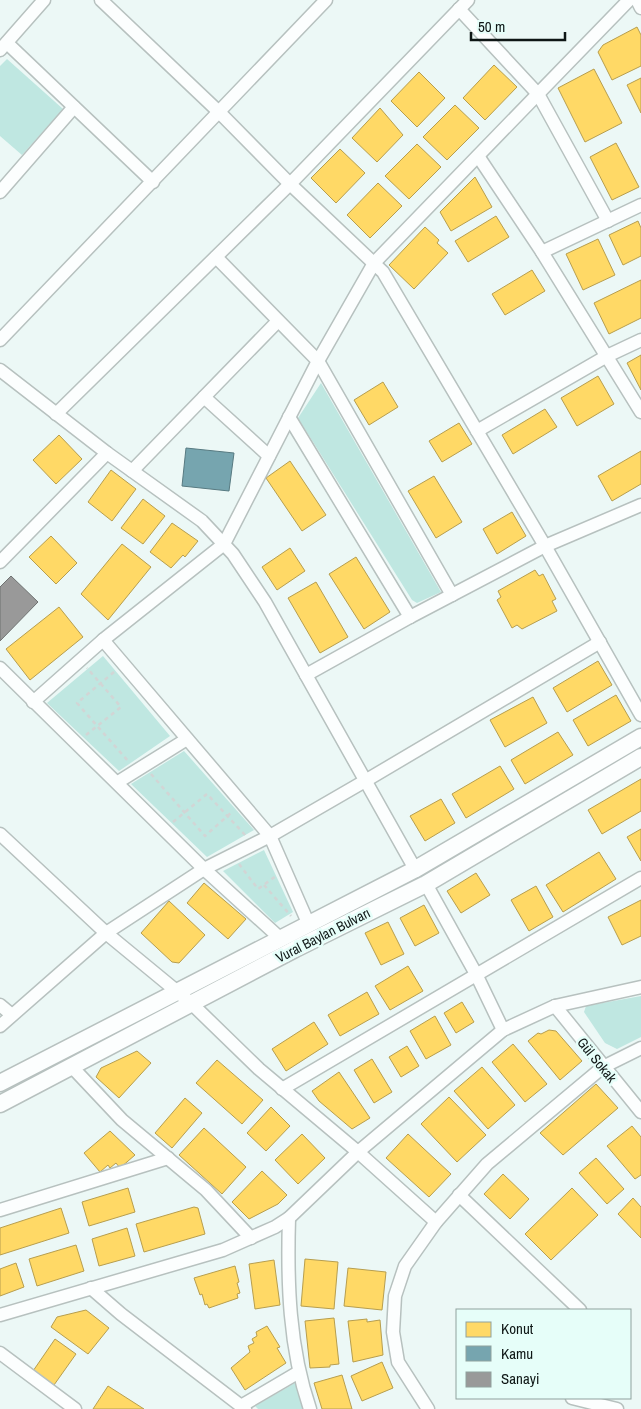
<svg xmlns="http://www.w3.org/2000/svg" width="641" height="1409" viewBox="0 0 641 1409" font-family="'Archivo Narrow',sans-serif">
<rect width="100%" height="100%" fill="#ecf8f6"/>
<g fill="#bfe7e1">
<polygon points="7,59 63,109 22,155 0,136 0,66"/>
<polygon points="321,383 441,592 417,603 412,600 298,418"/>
<polygon points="103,656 170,736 119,771 47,703"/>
<polygon points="184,751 254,830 207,857 131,784"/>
<polygon points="264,850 293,912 275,923 223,871"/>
<polygon points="641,996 641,1037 617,1049 605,1043 584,1012 586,1006"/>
<polygon points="295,1383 304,1409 258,1409 255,1406"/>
</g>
<g fill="#ffd966" stroke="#b79e4e">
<polygon points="637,27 641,35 641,66 612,80 598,52 603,45"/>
<polygon points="494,65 517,87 485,120 463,98"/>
<polygon points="594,69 622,123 585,142 558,88"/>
<polygon points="419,72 445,98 417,127 391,101"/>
<polygon points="641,78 641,113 627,85"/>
<polygon points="455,105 479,128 447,160 423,137"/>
<polygon points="380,108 403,135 377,162 352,138"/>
<polygon points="616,143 639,187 612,200 590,157"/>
<polygon points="417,144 441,167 409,199 385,176"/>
<polygon points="340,149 365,173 336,203 311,178"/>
<polygon points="475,177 492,207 451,231 440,212"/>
<polygon points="378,183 402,206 370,238 347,215"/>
<polygon points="496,216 509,237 468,262 455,241"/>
<polygon points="638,221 641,228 641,256 623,265 609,235"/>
<polygon points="425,227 439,240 437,243 448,253 414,289 389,265"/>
<polygon points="598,239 615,275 583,290 566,254"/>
<polygon points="532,270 545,291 505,315 492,294"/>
<polygon points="641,280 641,318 609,334 594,303"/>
<polygon points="641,355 641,390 627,363"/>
<polygon points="598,376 614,404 577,426 561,398"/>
<polygon points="383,382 398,407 369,425 354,400"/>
<polygon points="545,409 557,427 513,454 502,435"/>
<polygon points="459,423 472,444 442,462 429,441"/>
<polygon points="59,435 82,459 56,484 33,460"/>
<polygon points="641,451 641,484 612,501 598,476"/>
<polygon points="290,461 326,515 302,531 266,478"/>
<polygon points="111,470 136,489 112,521 88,502"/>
<polygon points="434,476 462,522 436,538 408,491"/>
<polygon points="143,499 165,516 143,544 121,528"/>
<polygon points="512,512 526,536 497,554 483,529"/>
<polygon points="172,523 198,541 185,557 183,555 171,568 150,552"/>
<polygon points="51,536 77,563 56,584 29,557"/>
<polygon points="122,544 151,567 108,620 81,594"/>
<polygon points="290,548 305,571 277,590 262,567"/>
<polygon points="356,557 390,612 364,629 329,574"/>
<polygon points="535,570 539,576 543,574 556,599 552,601 557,611 522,629 517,625 512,628 497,600 501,597 498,591"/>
<polygon points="316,582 348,637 320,653 288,598"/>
<polygon points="59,607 83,637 30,680 6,649"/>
<polygon points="598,661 612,685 567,712 553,688"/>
<polygon points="616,695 631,721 588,746 573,720"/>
<polygon points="533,697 547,723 505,747 490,720"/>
<polygon points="558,732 573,755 525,784 511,760"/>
<polygon points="500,766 514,789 466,818 452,794"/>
<polygon points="641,779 641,811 602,834 588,810"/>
<polygon points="441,799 455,823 425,841 410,816"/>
<polygon points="641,829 641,861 627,837"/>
<polygon points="599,852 616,879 563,912 546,885"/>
<polygon points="476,873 490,895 461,913 447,891"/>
<polygon points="204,883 246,919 228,939 187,903"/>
<polygon points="536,886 553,917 529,931 511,900"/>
<polygon points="641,900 641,936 622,945 608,917"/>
<polygon points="169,901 205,935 179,963 172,962 141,933"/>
<polygon points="424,905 439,933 415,946 400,918"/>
<polygon points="388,922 404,954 381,965 365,933"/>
<polygon points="408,966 423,991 390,1010 375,986"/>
<polygon points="367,992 379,1014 340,1036 328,1015"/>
<polygon points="462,1002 474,1022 456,1033 444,1013"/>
<polygon points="435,1016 451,1045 426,1059 410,1031"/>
<polygon points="314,1022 328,1044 286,1071 272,1049"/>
<polygon points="549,1030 556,1031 582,1061 560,1080 528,1041 538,1033 541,1034"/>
<polygon points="513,1044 547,1084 525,1102 492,1062"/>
<polygon points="407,1046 419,1066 401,1077 389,1057"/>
<polygon points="137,1051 151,1063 119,1098 96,1077 101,1068"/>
<polygon points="372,1059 392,1092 374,1103 354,1070"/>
<polygon points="217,1060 263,1100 242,1124 196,1083"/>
<polygon points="482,1067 515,1105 488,1129 454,1091"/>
<polygon points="339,1072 370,1118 352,1129 319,1101 312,1091"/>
<polygon points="596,1084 618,1108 563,1155 540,1133"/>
<polygon points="449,1097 486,1135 457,1162 421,1124"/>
<polygon points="185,1098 202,1113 172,1148 155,1133"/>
<polygon points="271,1107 290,1126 266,1151 247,1133"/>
<polygon points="632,1126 641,1137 641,1175 635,1179 607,1146"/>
<polygon points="204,1128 246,1167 222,1194 179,1155"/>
<polygon points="110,1131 135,1155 120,1168 116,1163 110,1168 108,1165 100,1172 84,1153"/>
<polygon points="302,1134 325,1158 298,1184 275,1160"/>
<polygon points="408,1134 451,1174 429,1197 386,1158"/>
<polygon points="596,1158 624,1189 607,1204 579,1173"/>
<polygon points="262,1171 287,1195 278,1204 249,1219 232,1202"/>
<polygon points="503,1174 529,1199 510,1219 484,1194"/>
<polygon points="128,1188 135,1212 89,1226 82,1202"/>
<polygon points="572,1188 598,1215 551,1260 525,1234"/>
<polygon points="633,1198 641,1207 641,1238 618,1214"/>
<polygon points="194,1207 198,1208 205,1234 144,1252 136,1224"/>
<polygon points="61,1208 69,1233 0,1255 0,1228"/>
<polygon points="127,1228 135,1256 99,1266 92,1239"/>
<polygon points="76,1245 84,1271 37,1286 29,1259"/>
<polygon points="305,1259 338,1262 334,1309 301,1306"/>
<polygon points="274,1260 280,1305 255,1309 249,1264"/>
<polygon points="16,1263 24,1287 0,1296 0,1269"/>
<polygon points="235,1266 239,1282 237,1283 240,1293 237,1294 238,1298 209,1308 207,1304 205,1305 202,1294 200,1295 194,1278"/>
<polygon points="348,1268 386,1272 382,1310 344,1306"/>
<polygon points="86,1310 109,1328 88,1354 51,1327 57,1317"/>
<polygon points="334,1318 339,1364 330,1365 330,1367 310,1368 305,1321"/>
<polygon points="367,1319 367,1322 380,1320 383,1355 353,1362 348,1321"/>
<polygon points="267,1326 280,1347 277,1348 286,1363 245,1390 231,1368 250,1352 248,1346 254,1343 252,1339 257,1336 256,1332"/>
<polygon points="55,1339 76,1354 54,1385 33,1371"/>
<polygon points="382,1362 393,1388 362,1401 351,1376"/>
<polygon points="342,1375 352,1409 322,1409 314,1383"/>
<polygon points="108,1386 144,1409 93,1409"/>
</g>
<polygon fill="#76a5af" stroke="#577a81" points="186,448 234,453 229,491 182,486"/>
<polygon fill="#999" stroke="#6f7271" points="11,576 38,602 0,641 0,587"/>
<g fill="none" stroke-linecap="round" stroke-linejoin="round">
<defs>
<g id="minor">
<polyline points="101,0 220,113 290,184 383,272 545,546 641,715"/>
<polyline points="637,0 641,8"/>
<polyline points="459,9 538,94 608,221"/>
<polyline points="7,43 153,182"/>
<polyline points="0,50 44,0"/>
<polyline points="478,156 542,252 641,412"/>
<polyline points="0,192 74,107"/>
<polyline points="542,252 641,205"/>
<polyline points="216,257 318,361 452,595"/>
<polyline points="0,340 326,0"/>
<polyline points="0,370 107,453 202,521 233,554 265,602 415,869"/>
<polyline points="204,397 269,456"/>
<polyline points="56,414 290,184 468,0"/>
<polyline points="289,417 410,617"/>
<polyline points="477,431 607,356 641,340"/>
<polyline points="132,471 278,321"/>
<polyline points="0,562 107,453"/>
<polyline points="103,640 270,836 309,925"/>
<polyline points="0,668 204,869 281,939"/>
<polyline points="306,675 410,617 545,546 641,505"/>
<polyline points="33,702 103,640 224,544 318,361 374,263 629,0"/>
<polyline points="118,782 187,739"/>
<polyline points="0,834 106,933 191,1003 259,1069 358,1152 436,1222"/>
<polyline points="426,884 476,974 503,1030"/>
<polyline points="0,1005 12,1015"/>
<polyline points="555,1006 641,1112"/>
<polyline points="0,1026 106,933 204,869 270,836 365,781 600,642"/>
<polyline points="73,1068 122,1120 206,1190 251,1238"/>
<polyline points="282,1089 641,878"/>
<polyline points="459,1195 580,1310"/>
<polyline points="0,1210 168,1158"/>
<path d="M289,1218c-2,64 0,130 21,191"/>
<polyline points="91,1288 121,1314 245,1409"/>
<polyline points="0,1315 223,1250 275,1227 289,1218 358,1152 503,1030 555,1006 641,987"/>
<polyline points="0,1353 75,1409"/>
<polyline points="572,1398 617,1409"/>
<polyline points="241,1406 299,1372"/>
<polyline points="428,1409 398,1362 393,1332 395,1296 405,1266 436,1222 487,1164 603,1067 641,1048"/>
</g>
<g id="major">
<polyline points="0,1083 414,870 641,737"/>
<polyline points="0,1104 295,949 426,884 641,757"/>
</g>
</defs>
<use href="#minor" stroke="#b7c1bf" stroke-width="15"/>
<use href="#major" stroke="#b7c1bf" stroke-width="19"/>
<g stroke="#d2d5d5" stroke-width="2.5" stroke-dasharray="4 4" stroke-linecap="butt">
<polyline points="114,672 77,703 129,762"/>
<polyline points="86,735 121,707 87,668"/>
<polyline points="151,774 205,836 233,811"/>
<polyline points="173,822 207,794 246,836"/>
<polyline points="239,864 258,889 276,876"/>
<polyline points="264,885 291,916"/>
</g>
<use href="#minor" stroke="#fcfefe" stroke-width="12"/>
<use href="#major" stroke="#fcfefe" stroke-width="16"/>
</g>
<g text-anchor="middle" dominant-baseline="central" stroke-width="5" stroke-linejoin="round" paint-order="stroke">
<g font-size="14" fill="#0e1615" stroke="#e6fef9">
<text transform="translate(323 935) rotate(-27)">Vural Baylan Bulvarı</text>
<text transform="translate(597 1060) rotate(51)">Gül Sokak</text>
</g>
</g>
<rect x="456" y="1309" width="175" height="90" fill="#e6fef9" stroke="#90a19e"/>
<rect x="466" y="1322" width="25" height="15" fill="#ffd966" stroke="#90a19e"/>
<text x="501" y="1334" font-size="15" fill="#0e1615">Konut</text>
<rect x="466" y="1346" width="25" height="15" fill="#76a5af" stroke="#90a19e"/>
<text x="501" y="1359" font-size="15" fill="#0e1615">Kamu</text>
<rect x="466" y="1372" width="25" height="15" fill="#999999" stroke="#90a19e"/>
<text x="501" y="1384" font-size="15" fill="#0e1615">Sanayi</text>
<path d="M471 32v8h94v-8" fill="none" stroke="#0e1615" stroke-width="2.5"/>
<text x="478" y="32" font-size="15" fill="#0e1615" stroke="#e6fef9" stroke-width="4" paint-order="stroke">50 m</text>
</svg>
